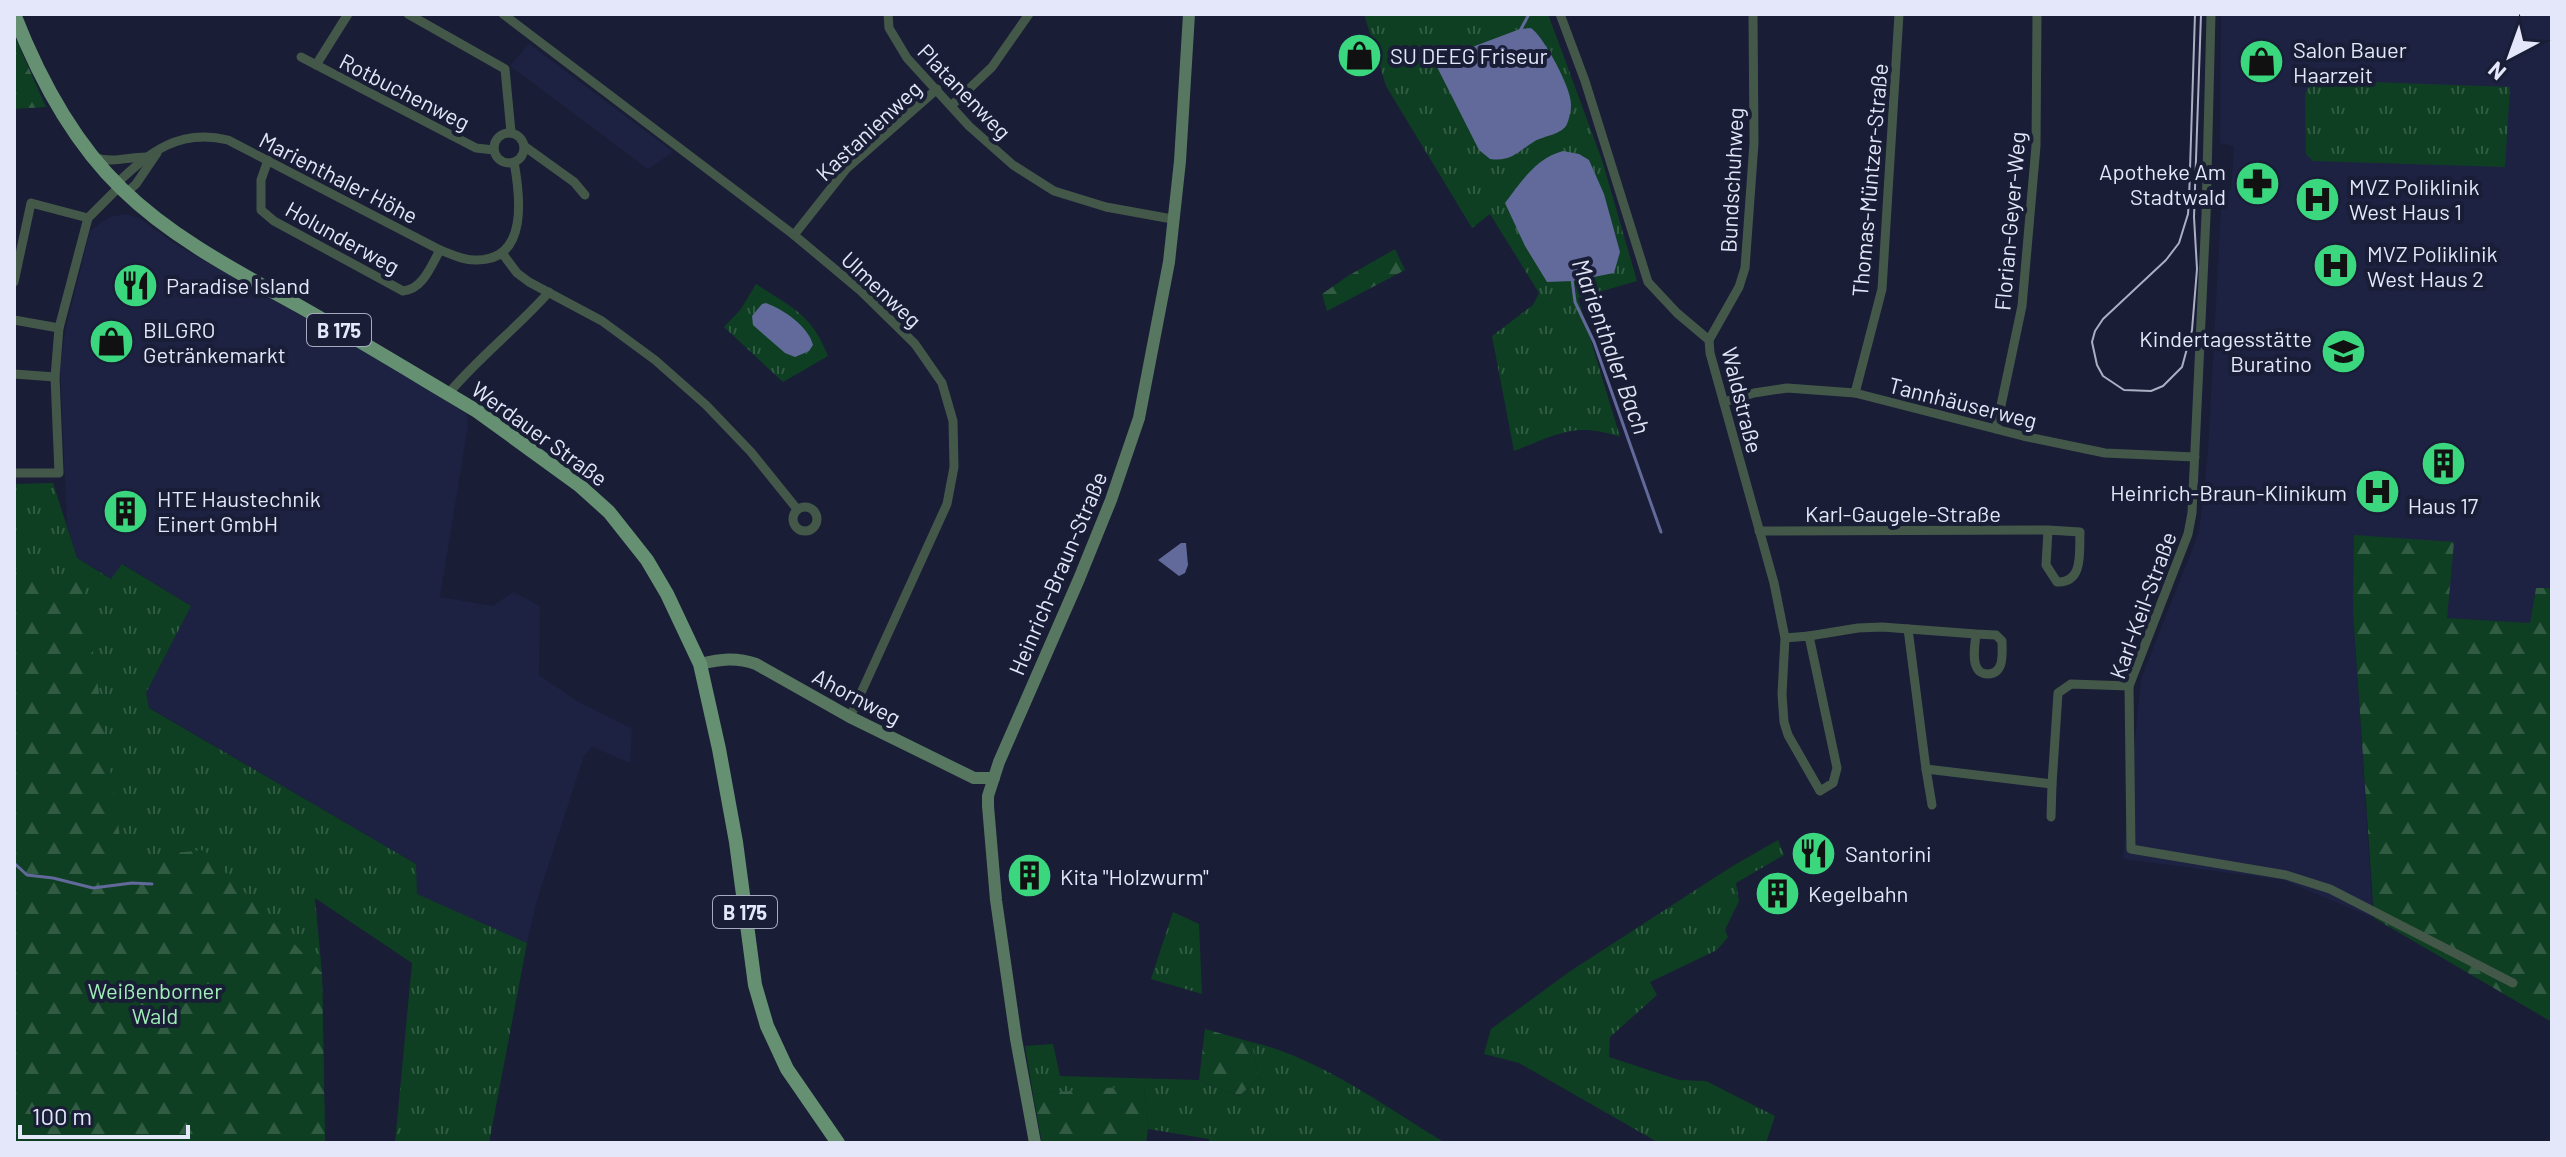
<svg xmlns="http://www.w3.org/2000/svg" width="2566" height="1157" viewBox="0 0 2566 1157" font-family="Barlow,sans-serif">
<defs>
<pattern id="grass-tufts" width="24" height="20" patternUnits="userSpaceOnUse" patternTransform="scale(2)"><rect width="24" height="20" fill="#0e3f22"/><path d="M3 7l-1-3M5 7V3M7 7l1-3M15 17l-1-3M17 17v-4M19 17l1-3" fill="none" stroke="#315b43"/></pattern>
<pattern id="forest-firs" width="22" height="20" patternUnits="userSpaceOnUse" patternTransform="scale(2)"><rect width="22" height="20" fill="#0e3f22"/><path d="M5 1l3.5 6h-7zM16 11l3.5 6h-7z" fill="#315b43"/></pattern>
</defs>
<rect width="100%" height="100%" fill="#191d36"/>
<g fill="#1d2242">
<polygon points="2221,14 2552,14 2552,588 2536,588 2530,623 2447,618 2355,535 2353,612 2373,918 2283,880 2123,859 2141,679 2199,532 2208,452 2222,191 2231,190 2234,146 2220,143"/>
<polygon points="529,44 673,152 648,169 510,66"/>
<polygon points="125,214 139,218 172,242 398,371 467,414 468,426 440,597 493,606 513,592 540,606 539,675 577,701 632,729 630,763 592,747 584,756 537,900 527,943 416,894 416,864 148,707 146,693 191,606 123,564 112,579 77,558 67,525 60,365 66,327 90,231 109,217"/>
</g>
<g fill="url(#grass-tufts)">
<path d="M1364,14h184l54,146 35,121 -59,17 42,139c-44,-16 -65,-2 -106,14l-22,-115 41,-31 6,-12 -49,-79 -18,14 -86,-142z"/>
<polygon points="2316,80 2510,87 2505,167 2313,161 2306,154 2305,94 2309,86"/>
<path d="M756,284c36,24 55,29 72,72l-45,26 -59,-55 17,-18z"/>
<polygon points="53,483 77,558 111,579 122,564 191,606 146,693 149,708 416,864 417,894 527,943 489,1143 395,1143 412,963 315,898 322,973 325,1143 14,1143 14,484"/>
<polygon points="1778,840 1784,855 1736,883 1739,901 1725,930 1728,937 1717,950 1650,982 1657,995 1610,1037 1609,1057 1679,1080 1706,1081 1775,1116 1766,1143 1659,1143 1519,1063 1484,1054 1491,1029 1569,972 1731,867"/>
<polygon points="1173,912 1199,924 1202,994 1151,979"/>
<path d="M1251,1042c65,14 137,66 194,101h-236v-4l-61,-10 -4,-43 -111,8 -8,-48 28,-2 7,32 139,4 40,16 20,-18z"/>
</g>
<g fill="url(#forest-firs)">
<polygon points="14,35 46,107 14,109"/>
<polygon points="1395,249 1405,270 1327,311 1322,294 1348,276"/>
<polygon points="2354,535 2454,542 2447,618 2530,623 2536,588 2552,588 2552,1022 2374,918 2353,612"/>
<polygon points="14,568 83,583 123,858 204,850 322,973 325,1143 14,1143"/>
<polygon points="1205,1029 1251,1042 1259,1078 1239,1096 1199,1080"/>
<polygon points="1144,1085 1148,1129 1146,1143 1042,1143 1033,1094"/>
</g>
<g fill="#616a9a">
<path d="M1531,28c13,9 41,61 40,77 0,5 -2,15 -4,19 -4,10 -23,12 -32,17 -18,11 -24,21 -45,18l-11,-9 -43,-85 7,-7 77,-29z"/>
<path d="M1563,151l16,3 10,6 15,34 16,58 -6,21 -41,8 -26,1 -22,-36 -20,-43c16,-21 31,-45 58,-52z"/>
<path d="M766,303c18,7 42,23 47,42l-4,6 -14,6 -10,-4 -32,-28 -1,-9 10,-12z"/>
<polygon points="1181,543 1186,543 1188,565 1185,573 1179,576 1158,560"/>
</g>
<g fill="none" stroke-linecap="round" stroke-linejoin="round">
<g stroke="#616a9a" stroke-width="3">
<polyline points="1520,31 1529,14"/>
<polyline points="1572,279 1575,302 1594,342 1661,532"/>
<polyline points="14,863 27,875 53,878 93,888 132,883 152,884"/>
</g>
<g stroke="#445849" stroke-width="9">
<polyline points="408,14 505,69 511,132"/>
<polyline points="503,14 794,235 861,291 915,344 942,383 953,421 954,467 947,504 850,717"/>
<polyline points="888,14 889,28 907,58 969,126 1013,165 1054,191 1106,207 1172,219"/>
<polyline points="1560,14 1585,81 1648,282 1677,313 1709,340 1710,353 1774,583 1785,638 1782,694 1784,722 1788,735 1820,791 1833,783 1837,768 1809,636 1785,638"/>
<polyline points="2211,14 2206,215 2192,513 2188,534 2129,686 2131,849 2286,875 2330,889 2513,983"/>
<polyline points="301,57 476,148 494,150"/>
<polyline points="316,65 348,14"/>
<polyline points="952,105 992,67 1029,14"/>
<circle cx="509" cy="148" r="15"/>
<polyline points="524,146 574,182 585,195"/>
<path d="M95,158c21,5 31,-1 52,-1"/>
<path d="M268,160l-7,20v30l13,11 129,70c20,-2 28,-25 37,-41"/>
<path d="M116,184c34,-32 63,-56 112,-44l212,110c11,4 24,11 37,10 52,0 43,-65 37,-98"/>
<polyline points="126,193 136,184 157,153"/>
<polyline points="794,235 847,168 937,89"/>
<polyline points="502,253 517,273 529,282 602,321 655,360 706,405 751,452 797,509"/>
<polyline points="14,282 31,203 88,218"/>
<polyline points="14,320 59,328"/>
<polyline points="1709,340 1739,287 1745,268 1754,143 1753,14"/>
<polyline points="14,374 55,377"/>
<polyline points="1855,393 1882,289 1899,14"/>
<path d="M448,394c31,-37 69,-66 101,-102"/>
<polyline points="1724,402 1754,393 1787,388 1855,393 2023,436 2105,453 2195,457"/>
<polyline points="1996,429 2022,306 2036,146 2037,14"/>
<polyline points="14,473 59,473 55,377 59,328 88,218 119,187"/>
<circle cx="805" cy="519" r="12"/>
<path d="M1759,531l289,-1 32,2c-1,20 4,51 -23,50l-11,-17 2,-35"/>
<polyline points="1908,629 1926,769 2052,784 2058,693 2071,684 2129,686"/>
<path d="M1809,636l49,-8 24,-1 94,7c-1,10 -4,26 1,34 2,4 6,6 11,6 17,-1 14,-21 14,-33l-6,-6 -20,-1"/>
<polyline points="1926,769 1932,805"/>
<polyline points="2051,817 2052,784"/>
</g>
<g stroke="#577760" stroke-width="12">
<path d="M700,664c21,-5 36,-7 56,0l94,53 124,61h20"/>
<polyline points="1035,1143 1016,1039 996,900 988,806 988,796 999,762 1079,579 1111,500 1139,418 1169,262 1180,161 1189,14"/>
</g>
<path stroke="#669072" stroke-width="14" d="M14,14c25,64 58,127 108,175 50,49 116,83 177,117 60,34 119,70 178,105l102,74 30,27 38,48 20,34 33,70 19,85 17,93 19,143 12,41 20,43 51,74"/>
<polyline stroke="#abafc3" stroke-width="2" points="2195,14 2189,200 2188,214 2179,243 2166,260 2103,319 2095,331 2092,342 2097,365 2103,376 2124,390 2151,391 2163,386 2182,367 2192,330 2197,269 2194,217 2201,14"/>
</g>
<defs>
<symbol id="shop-disc" viewBox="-11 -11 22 22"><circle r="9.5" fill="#3ad77f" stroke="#191d36"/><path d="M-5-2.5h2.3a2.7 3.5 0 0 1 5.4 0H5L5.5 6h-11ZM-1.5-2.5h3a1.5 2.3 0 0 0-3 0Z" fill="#111"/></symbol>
<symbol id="pharmacy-disc" viewBox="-11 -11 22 22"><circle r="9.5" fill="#3ad77f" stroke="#191d36"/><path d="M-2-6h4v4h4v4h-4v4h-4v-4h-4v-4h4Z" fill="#111"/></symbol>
<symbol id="hospital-disc" viewBox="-11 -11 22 22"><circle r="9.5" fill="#3ad77f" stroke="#191d36"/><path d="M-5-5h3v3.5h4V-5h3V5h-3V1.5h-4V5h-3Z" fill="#111"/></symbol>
<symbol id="restaurant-disc" viewBox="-11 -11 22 22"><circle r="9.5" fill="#3ad77f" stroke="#191d36"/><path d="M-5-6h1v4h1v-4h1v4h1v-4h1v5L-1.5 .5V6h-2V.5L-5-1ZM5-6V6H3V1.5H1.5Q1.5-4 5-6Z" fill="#111"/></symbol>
<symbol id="school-disc" viewBox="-11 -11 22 22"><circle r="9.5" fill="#3ad77f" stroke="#191d36"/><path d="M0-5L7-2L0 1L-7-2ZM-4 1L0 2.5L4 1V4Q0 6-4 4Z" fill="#111"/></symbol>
<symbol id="building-disc" viewBox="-11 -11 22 22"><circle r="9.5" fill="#3ad77f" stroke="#191d36"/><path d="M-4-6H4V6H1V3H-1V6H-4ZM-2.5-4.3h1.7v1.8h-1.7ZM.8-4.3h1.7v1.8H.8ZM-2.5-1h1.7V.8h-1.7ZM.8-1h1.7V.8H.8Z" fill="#111"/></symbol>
</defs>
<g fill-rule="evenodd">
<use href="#shop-disc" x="1334" y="30" width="51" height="51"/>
<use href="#shop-disc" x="2236" y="36" width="51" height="51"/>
<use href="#pharmacy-disc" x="2232" y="158" width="51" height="51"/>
<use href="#hospital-disc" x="2292" y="174" width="51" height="51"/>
<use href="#hospital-disc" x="2310" y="240" width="51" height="51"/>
<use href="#restaurant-disc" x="110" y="260" width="51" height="51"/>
<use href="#shop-disc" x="86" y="316" width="51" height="51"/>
<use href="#school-disc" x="2318" y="326" width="51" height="51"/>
<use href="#building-disc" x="2418" y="438" width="51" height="51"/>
<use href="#hospital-disc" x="2352" y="466" width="51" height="51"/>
<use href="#building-disc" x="100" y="486" width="51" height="51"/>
<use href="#restaurant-disc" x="1788" y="828" width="51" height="51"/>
<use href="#building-disc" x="1004" y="850" width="51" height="51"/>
<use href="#building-disc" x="1752" y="868" width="51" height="51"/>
</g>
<g text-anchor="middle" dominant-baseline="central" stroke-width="8" stroke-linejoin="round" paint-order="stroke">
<g fill="#191d36" stroke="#a6aabe" stroke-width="2">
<rect x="307" y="314" width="64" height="32" rx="6"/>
<rect x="713" y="896" width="64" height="32" rx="6"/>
</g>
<g font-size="20" font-weight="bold" fill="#e3e7f9">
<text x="339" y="330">B 175</text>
<text x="745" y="912">B 175</text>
</g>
<g font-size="22" fill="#e3e7f9" stroke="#191d36" text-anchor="start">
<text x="2293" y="49">Salon Bauer<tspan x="2293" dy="25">Haarzeit</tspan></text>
<text x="1390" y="55">SU DEEG Friseur</text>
<text x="2226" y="171" text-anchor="end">Apotheke Am<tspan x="2226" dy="25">Stadtwald</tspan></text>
<text x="2349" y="186">MVZ Poliklinik<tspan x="2349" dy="25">West Haus 1</tspan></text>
<text x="2367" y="253">MVZ Poliklinik<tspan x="2367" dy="25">West Haus 2</tspan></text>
<text x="166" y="285">Paradise Island</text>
<text x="143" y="329">BILGRO<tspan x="143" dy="25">Getränkemarkt</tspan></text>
<text x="2312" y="338" text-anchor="end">Kindertagesstätte<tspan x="2312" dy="25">Buratino</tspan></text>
<text x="2347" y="492" text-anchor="end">Heinrich-Braun-Klinikum</text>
<text x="157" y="498">HTE Haustechnik<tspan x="157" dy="25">Einert GmbH</tspan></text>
<text x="2443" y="505" text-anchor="middle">Haus 17</text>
<text x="1845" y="853">Santorini</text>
<text x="1060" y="876">Kita "Holzwurm"</text>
<text x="1808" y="893">Kegelbahn</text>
</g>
<g font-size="22" fill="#e3e7f9" stroke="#191d36">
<text transform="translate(405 91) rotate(27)">Rotbuchenweg</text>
<text transform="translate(965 91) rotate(46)">Platanenweg</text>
<text transform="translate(868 130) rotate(-43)">Kastanienweg</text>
<text transform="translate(339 177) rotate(27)">Marienthaler Höhe</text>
<text transform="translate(1731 180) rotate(-87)">Bundschuhweg</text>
<text transform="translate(1869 180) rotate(-85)">Thomas-Müntzer-Straße</text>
<text transform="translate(2009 221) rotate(-85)">Florian-Geyer-Weg</text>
<text transform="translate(343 237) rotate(29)">Holunderweg</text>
<text transform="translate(882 289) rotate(43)">Ulmenweg</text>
<text transform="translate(1743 400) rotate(76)">Waldstraße</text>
<text transform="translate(1963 402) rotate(14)">Tannhäuserweg</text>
<text transform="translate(540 433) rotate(36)">Werdauer Straße</text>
<text x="1903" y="513">Karl-Gaugele-Straße</text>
<text transform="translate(1057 573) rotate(-67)">Heinrich-Braun-Straße</text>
<text transform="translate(2142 605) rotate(-70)">Karl-Keil-Straße</text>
<text transform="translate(857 696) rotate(28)">Ahornweg</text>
</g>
<g font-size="22" fill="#a1eeb9" stroke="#191d36">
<text x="155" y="990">Weißenborner<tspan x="155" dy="25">Wald</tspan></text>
</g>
<g font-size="24" font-style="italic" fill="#e0e4f3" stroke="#191d36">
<text transform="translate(1612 346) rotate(70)">Marienthaler Bach</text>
</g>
</g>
<rect width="2566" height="1157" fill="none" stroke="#e3e7f9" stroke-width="32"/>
<g transform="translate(2510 56) rotate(221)" stroke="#191d36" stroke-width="6" paint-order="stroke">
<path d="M0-6L14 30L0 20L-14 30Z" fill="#e3e7f9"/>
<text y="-12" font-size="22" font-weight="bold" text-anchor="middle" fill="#e3e7f9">N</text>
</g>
<path d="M20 1125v12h168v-12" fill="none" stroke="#e3e7f9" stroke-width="4"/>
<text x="32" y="1125" font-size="24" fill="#e3e7f9" stroke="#191d36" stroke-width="6" paint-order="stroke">100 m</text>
</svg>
